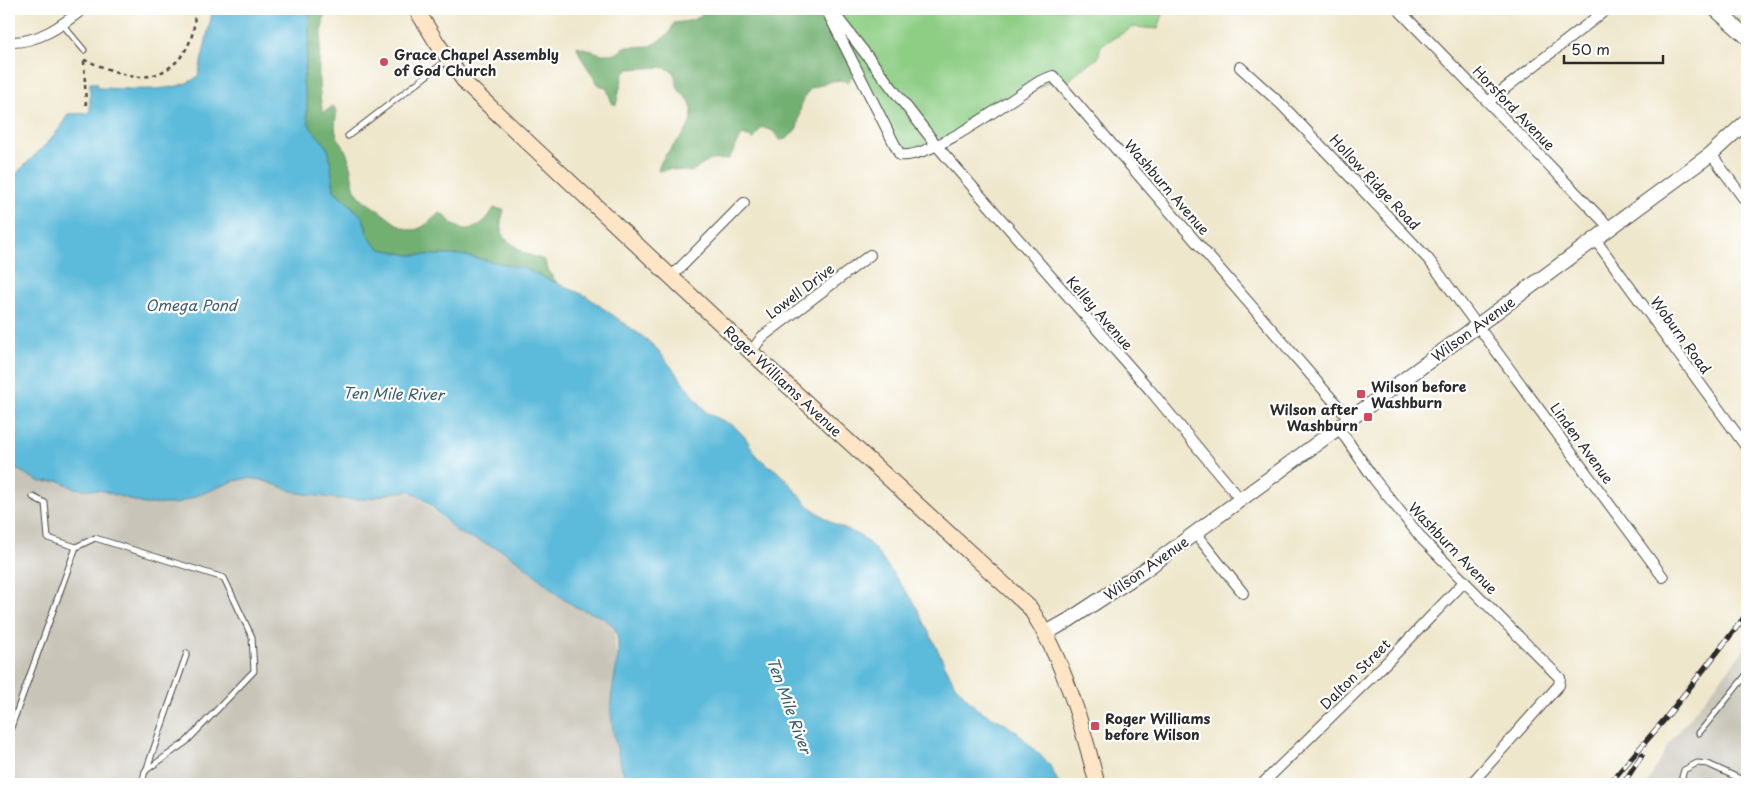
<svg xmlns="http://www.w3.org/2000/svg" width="1756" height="793" viewBox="0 0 1756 793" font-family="'Playpen Sans',sans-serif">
<rect width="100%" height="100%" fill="#fff"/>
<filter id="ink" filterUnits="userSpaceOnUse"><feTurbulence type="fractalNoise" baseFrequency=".02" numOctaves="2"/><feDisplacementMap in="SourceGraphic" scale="10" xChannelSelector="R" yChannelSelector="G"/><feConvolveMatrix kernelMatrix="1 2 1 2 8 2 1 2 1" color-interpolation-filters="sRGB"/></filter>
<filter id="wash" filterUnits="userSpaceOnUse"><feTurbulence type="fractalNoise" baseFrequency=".0096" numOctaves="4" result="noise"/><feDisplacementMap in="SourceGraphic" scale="20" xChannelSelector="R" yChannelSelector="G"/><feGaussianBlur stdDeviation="1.12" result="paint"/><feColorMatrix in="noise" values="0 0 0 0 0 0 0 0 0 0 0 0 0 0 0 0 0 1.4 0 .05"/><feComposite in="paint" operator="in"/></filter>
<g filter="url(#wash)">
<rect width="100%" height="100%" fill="#efe7cc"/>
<g fill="#c8c4b8">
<polygon points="9,465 40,482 54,481 74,488 109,493 249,478 262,480 299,493 338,499 365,499 404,491 415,494 457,532 504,551 526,567 563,599 576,607 602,617 614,626 624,777 627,784 9,784"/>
<polygon points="1747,646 1747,784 1647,784 1668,745"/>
</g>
<polygon fill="#8dcd84" stroke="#5c7c58" points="827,9 1168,9 1164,11 1158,29 1134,27 1101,45 1098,58 1082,68 1060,89 1053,82 1047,83 939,144 901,153 826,14"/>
<g fill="#72b072" stroke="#4e6e4e">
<path d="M309,9h16c-5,37 -10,67 -2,104l10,-7 4,5c-6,29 4,25 11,46 4,11 3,29 10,37 6,8 16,13 24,19 26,20 32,25 57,0 10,3 8,8 15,12 18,11 32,-3 40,-17l10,2 -3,11 2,16 22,17 19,6 6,14 8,10 -35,-16 -62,-13h-52l-28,-6 -8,-6 -6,-10 -1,-9 -11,-15 -21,-19 -5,-38 -4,-8 -14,-16 -4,-11v-15l-4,-19 6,-44z"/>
<path d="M705,9h122l-1,5 29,58 -7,10 -7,-2 -10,1 -19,7 -6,6 -5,12 -4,23 -10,10 -7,1 -7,-9 -12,-4 -7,12 -12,-4 -13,24 -19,1 -19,12 -21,-3 -12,2c5,-26 40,-36 33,-66 -2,-7 -9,-10 -12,-15 -3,-6 -3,-13 -6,-19l-11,-4 -33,2 -6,5 -7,31 -4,-2 -5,-14 -11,-6c-5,-14 -16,-22 -19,-37l25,8h14l9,-7 26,-1 18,-12 5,-11c14,-2 24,-1 31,-14z"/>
</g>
<path fill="#5cbada" stroke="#447282" d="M213,9h96v30l-6,44 4,19v15l4,11 14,16 4,8 5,38 29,27 4,16 6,10 8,6 28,6h52l62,13 63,28 60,43 12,11 49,63 27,13 11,11 12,20 24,17 29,33 24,17 27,12 12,11 41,55 41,83 22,24 27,14 13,9 32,32 10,20h-432c-7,-21 -17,-58 -16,-80 1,-25 13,-53 3,-78l-12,-9 -26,-10 -13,-8 -37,-32 -22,-16 -47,-19 -30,-30 -17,-11 -13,1 -32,7h-27l-39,-6 -37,-13 -13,-2 -15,3 -58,23h-32l-41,-13 -29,-3 -15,-7 -19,1 -31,-17v-283c19,-23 46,-41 59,-68l22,-1v-30h7v5c27,0 81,7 101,-12z"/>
</g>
<g filter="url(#ink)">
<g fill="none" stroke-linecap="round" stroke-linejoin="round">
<defs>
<g id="service">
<polyline points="63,25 84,50"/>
<polyline points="348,136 447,60"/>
<polyline points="33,497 45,503 48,538 76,547"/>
<polyline points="9,733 76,547 95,538 224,578 252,637 254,671 186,742 145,771 142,784"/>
<polyline points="1699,733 1747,674"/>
<polyline points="146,771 187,653"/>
<polyline points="1680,784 1684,770 1697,763 1708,764 1747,782"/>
</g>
<g id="minor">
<polyline points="1398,9 1609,227"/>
<path d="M9,42c29,1 52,-16 74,-33"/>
<polyline points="1240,67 1282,105 1429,260 1663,577"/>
<polyline points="1489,101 1607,9"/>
<polyline points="1711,154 1747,203"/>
<polyline points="1594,238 1747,448"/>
<polyline points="671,277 744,203"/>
<polyline points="751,352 762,337 870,255"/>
<polyline points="1338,427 1374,479 1423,540 1560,678 1559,685 1471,784"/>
<path d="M1241,500l-91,-110 -213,-244 -100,-129 -4,-3 -4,1 71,140c31,5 111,-56 140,-74l13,-5 296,343"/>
<polyline points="1195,533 1243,593"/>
<polyline points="1262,784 1393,656 1465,581"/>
</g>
<g id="tertiary">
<polyline points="1715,9 1747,37"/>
<polyline points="1046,633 1069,620 1142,572 1711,154 1747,121"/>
</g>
<path id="secondary" d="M416,9l21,34 30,42 284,267 279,256c34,53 52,115 67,176"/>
</defs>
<use href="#service" stroke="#484743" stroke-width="7"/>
<use href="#minor" stroke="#484743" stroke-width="12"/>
<use href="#tertiary" stroke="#484743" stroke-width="16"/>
<use href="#secondary" stroke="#484743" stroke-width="17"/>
<g stroke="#484743" stroke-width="2.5" stroke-dasharray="4 4" stroke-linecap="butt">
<path d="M84,60c15,5 43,18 57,17 36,-2 57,-35 53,-68"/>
<polyline points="84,61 86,106"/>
</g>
<use href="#service" stroke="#fff" stroke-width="5"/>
<use href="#minor" stroke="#fff" stroke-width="10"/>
<use href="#tertiary" stroke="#fff" stroke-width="14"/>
<use href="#secondary" stroke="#fee5c5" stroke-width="15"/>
<defs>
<g id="rail">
<polyline points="1609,784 1665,719 1747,614"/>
<polyline points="1623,784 1642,755"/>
</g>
</defs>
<use href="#rail" stroke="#2b2b2b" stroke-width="5.5"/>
<use href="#rail" stroke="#fff" stroke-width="4" stroke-dasharray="11" stroke-linecap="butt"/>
</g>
</g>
<g fill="#d1495b" stroke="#fff" stroke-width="2">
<circle cx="384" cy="62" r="5"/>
<rect x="1356" y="389" width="10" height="10" rx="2.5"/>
<rect x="1363" y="412" width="10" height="10" rx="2.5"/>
<rect x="1090" y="721" width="10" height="10" rx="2.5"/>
</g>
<g text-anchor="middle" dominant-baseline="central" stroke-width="4.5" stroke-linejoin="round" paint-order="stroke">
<g font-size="14" font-weight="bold" fill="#2b2b2b" stroke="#fff" text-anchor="start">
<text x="394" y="54">Grace Chapel Assembly<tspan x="394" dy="16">of God Church</tspan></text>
<text x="1371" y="386">Wilson before<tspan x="1371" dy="16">Washburn</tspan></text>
<text x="1358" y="409" text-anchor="end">Wilson after<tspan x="1358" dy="16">Washburn</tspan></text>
<text x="1105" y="718">Roger Williams<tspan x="1105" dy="16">before Wilson</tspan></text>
</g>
<g font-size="14" fill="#2b2b2b" stroke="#fff">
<text transform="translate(1514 108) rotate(46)">Horsford Avenue</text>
<text transform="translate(1375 182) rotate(47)">Hollow Ridge Road</text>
<text transform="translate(1167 187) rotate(49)">Washburn Avenue</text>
<text transform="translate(800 291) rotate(-37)">Lowell Drive</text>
<text transform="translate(1100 313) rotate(49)">Kelley Avenue</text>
<text transform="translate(1473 329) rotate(-36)">Wilson Avenue</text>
<text transform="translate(1681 335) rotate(54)">Woburn Road</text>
<text transform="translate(783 381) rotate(43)">Roger Williams Avenue</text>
<text transform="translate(1582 443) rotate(54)">Linden Avenue</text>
<text transform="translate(1453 548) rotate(46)">Washburn Avenue</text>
<text transform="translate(1146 568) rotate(-35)">Wilson Avenue</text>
<text transform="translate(1355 674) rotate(-45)">Dalton Street</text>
</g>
<g font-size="15" font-style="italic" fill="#3c5d68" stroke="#fff">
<text x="191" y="304">Omega Pond</text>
<text transform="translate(393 393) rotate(1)">Ten Mile River</text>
<text transform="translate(790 705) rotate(70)">Ten Mile River</text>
</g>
</g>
<rect width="1756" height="793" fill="none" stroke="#fff" stroke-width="30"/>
<path d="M1564 55v8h99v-8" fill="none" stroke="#2b2b2b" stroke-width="2.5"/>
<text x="1571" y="55" font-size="15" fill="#2b2b2b" stroke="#ffffff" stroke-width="4" paint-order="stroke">50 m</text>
</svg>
